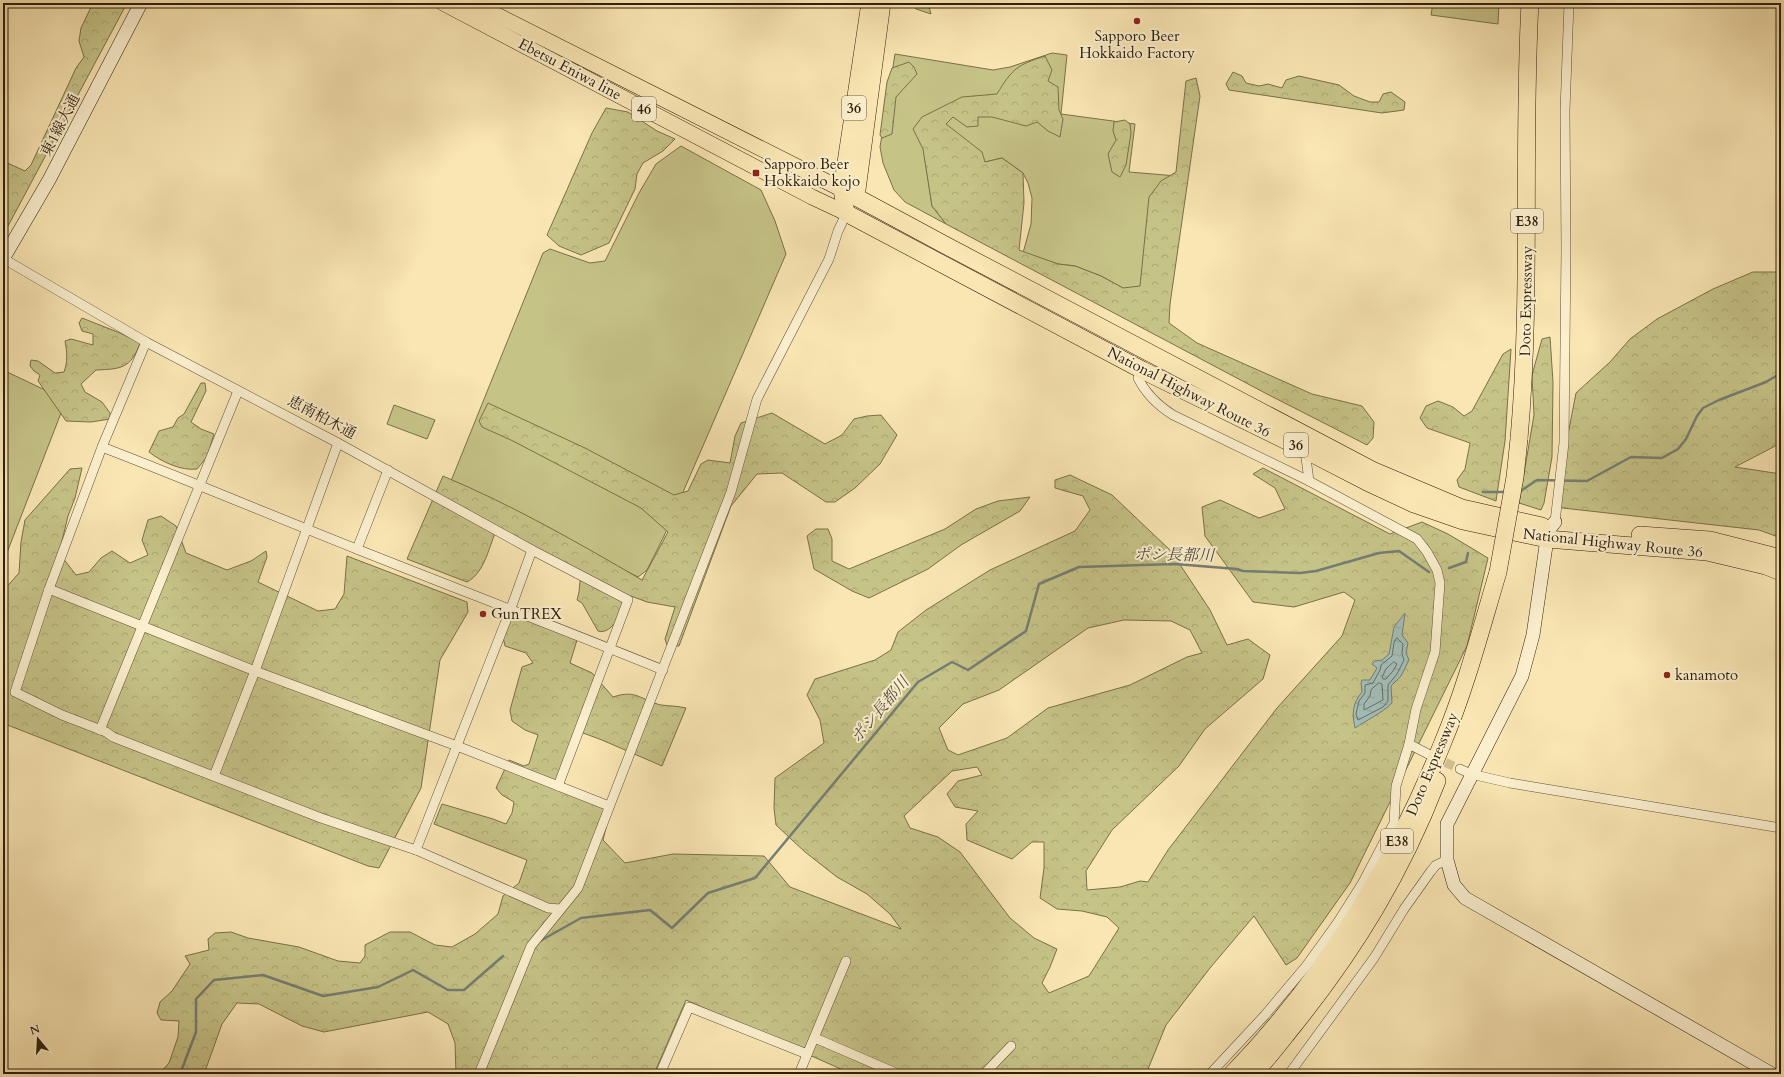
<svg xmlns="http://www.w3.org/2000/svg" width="1784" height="1077" viewBox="0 0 1784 1077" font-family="Cardo,'Noto Serif JP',serif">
<defs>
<pattern id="forest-crowns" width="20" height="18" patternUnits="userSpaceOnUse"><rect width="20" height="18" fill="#c6c387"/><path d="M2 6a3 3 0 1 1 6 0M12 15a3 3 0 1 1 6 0" fill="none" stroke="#aaa773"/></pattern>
<pattern id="water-ripples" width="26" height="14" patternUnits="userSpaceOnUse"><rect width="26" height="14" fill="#a3bdb8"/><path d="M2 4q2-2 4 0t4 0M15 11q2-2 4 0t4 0" fill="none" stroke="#8da29d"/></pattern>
</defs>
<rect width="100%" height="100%" fill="#f9e6b3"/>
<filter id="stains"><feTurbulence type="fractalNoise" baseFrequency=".005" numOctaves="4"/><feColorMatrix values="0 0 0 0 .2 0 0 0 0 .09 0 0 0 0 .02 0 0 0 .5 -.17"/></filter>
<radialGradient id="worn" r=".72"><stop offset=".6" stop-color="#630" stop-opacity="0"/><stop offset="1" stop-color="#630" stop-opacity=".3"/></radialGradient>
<g fill="#c6c387" stroke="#7a7049">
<polygon points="1433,3 1499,3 1498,24 1431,15"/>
<polygon points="1052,53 1067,55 1061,114 1135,124 1129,172 1177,176 1140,290 1128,291 1101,276 1075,266 1058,264 1023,253 1031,224 1032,198 1028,183 1023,173 1002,158 985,162 924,153 932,206 946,224 905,202 894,190 883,163 880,147 895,54 993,70 1010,67"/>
<polygon points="681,146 761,190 775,221 786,254 664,536 647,570 638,577 451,481 543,253 550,249 590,263 605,261 639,193 656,164"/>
<polygon points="3,370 66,400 3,563"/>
<polygon points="394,405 435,420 427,439 387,424"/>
</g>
<g fill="url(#forest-crowns)" stroke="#7a7049" fill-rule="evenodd">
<polygon points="93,3 127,3 8,226 3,231 3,161 25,171 31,165 76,68 84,57 79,41 81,28"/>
<polygon points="911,3 928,3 931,14 916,9"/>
<path d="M1045,56l7,14 -4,11 10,6 1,23 4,9 -3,18 -12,-6 -11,-9 -11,4 -34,-9h-14v9l-11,1 -14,-10 -7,7 36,28 3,10 17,-4 21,15 1,30 -5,47 39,14 17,2 26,10 22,12 17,-2 9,-89 12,-16 15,-9 10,-91 10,-3 4,18 -30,208 -1,19 28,20 115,51 50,12 12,16 -1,16 -6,7 -100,-51 -321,-170 -14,-18 -9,-57 -10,-20 9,-12 40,-20 35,-3c15,-25 20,-29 48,-38z"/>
<polygon points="909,62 914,67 917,74 896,97 892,134 882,138 880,135 887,82 892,68"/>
<polygon points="1233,72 1242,76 1246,83 1259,86 1268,84 1282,88 1286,80 1299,76 1339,85 1354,96 1370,102 1379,102 1383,94 1391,92 1405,102 1404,110 1382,113 1229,90 1226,84"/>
<polygon points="606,108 628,112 657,131 675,139 663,151 643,163 637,174 635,189 609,243 581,255 559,246 547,235 592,133"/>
<polygon points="1125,120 1130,124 1131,133 1126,165 1120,177 1112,172 1108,154 1116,140 1113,131 1114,122"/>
<polygon points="1753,272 1781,272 1781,443 1735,467 1781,474 1781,538 1759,530 1554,507 1576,393 1610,362 1630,339 1657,319 1713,289"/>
<path d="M82,318l38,15 20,10c-9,26 -20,26 -44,27l-15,14 4,8 17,10 8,11v6l-19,3 -25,-1 -28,-40 2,-6 -6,-4 -4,-5 1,-6 7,1 17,12 9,-1c4,-11 3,-20 1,-31l6,-2 22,6v-11l-11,-3 -3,-8z"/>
<polygon points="1550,337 1553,382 1552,457 1544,503 1541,510 1519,503 1534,415 1532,375 1542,339"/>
<polygon points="1511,349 1505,441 1496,501 1459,487 1457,480 1465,469 1470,443 1427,428 1420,418 1426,406 1438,401 1453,407 1464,416 1472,411 1503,354"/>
<path d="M201,383h4l1,8 -15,31 10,7 13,5 -7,23 -10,12c-16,2 -35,-7 -48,-17l10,-21 14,-4 5,-9 6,-4z"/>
<path d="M488,403l97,45 89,47 14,-4 13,-27 7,-4 22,3 5,-27 6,-13 31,-10 53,31 17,-9 12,-16 13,-3 14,-1 16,20 -17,29 -25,24 -20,14h-9l-44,-29 -25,1 -26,32 -52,140 -12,-1 -2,-6 10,-32 -28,-5 -16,-6c-6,10 -18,40 -33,35l-16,-28 -5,-3 2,-8 2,-21 -83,-44c-9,17 -12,45 -31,55l-60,-23 36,-83c69,29 134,66 199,104l26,-48 -27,-24 -128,-67 -31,-14 -3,-6z"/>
<polygon points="82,468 75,498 68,516 59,553 76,575 89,572 101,558 112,551 130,563 148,555 142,540 148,520 161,516 176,526 186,553 227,570 251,561 266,551 267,557 258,582 318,611 335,609 344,594 347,556 467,602 468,612 440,660 421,788 379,868 368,866 5,724 3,722 3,591 19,573 21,542 25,520 70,469"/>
<path d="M1263,468l127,66 32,-12 26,12 40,24 -21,88 -117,237 -53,75 -11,7 -32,-49 -44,52 -44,57 -20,49h-294l-166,-74 -32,74h-198l-1,-31 -7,-19 -20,-12 -104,20 -22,-6 -43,-22 -22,-1 -15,21 -18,50h-45l10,-11 9,-26 1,-16 -18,-1 -4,-7 3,-11 12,-11 18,-27 -5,-8 24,-6 -1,-11 7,-6 16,-1 17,6 51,9 39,14 22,2 5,-7v-11l25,-13h20l25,13 17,2 23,-13 23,-20 5,-18 16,-13 8,-23 -93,-36 8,-20 51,15 13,5 6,-11 2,-11 -12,-7 -6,-7 13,-28 15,6 5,-2 9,-29 -13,-5 -13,-9 -2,-11 12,-43 11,-4 -7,-10 -21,-7 -2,-9 10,-22 64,25 -7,23 22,10 21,24c24,-8 27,3 48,8 8,1 17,1 25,3l-24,58 -60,-26 -27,-10 -21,58 49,20 5,12 -5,20 22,23 48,-9 91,2 26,31 111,42 -11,-15 -23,-20 -30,-17 -32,-25 -29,-27 -2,-17 1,-30 49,-35 -4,-23 -13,-25 8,-16 60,-19 16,-10 7,-18 28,-22 64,-40 85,-39 15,-21 -7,-14 -28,-8v-8l15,-5 42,20 59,56 39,59 17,35 21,-6 22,16 -7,24 -58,50 -26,37 -67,64 -26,41 1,19 33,-3 20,-6 8,1 20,-32 109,-142 65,-72 13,-36 -11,-8 -50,15 -41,-5 -48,-66 -3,-29 18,-7 39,18 26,-9 -10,-21 -22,-14zM1124,620l47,1 19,9 12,23 -15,4 -57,28 -82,23 -41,30 -49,17 -10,-5 -9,-22 24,-24 36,-14 89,-62zM977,767l5,8 -24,6 -11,13 8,13 23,4 -12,13 1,16 45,19 20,-17h12v26l-4,30 17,11 25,2 25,6 12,11 -30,48 -40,17 -7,-10 8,-16 7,-18 -23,-11 -24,-20 -50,-66 -22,-15 -28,-9 -6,-12 48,-45z"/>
<polygon points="1030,497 1020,511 961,545 928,569 869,598 852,591 814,569 807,536 816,529 828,529 832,539 832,561 849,569 945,529 976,509 998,501"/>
</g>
<path fill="url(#water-ripples)" stroke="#757d73" d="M1405,613l-3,22 6,8 -2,10 3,7 -8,16 -10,10 1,17c-10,10 -25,17 -37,25 -3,-14 -3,-24 7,-36l-1,-9 1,-3h8l7,-12 -5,-4 3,-3 7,-1 7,-6 5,-27z"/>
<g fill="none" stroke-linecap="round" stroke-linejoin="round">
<g stroke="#696e62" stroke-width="1">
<polygon points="1397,638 1403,644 1402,654 1404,660 1397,674 1388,685 1388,701 1383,707 1358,720 1356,714 1359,701 1365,693 1365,685 1373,683 1380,670 1381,665 1392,656 1394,643"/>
<polygon points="1394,662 1397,664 1393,671 1386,679 1383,679 1382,677 1386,669"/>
<polygon points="1379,683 1382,684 1383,700 1364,710 1364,704 1370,696 1371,690"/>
</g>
<g stroke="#757d73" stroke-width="2.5">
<polyline points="1483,492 1506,492"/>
<polyline points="1519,492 1537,480 1587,481 1631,457 1662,458 1678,449 1686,439 1697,416 1703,408 1719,400 1766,382 1781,373"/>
<polyline points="1449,568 1466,562 1468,553"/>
<polyline points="540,941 581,918 650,910 672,928 708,893 755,878 918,682 952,662 968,670 1026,631 1039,584 1079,567 1175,564 1237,569 1243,571 1300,573 1316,571 1379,553 1399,551 1429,572"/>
<polyline points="180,1074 196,1032 196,999 214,980 263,975 323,996 378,987 413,970 448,990 464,990 503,956"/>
</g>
<polyline stroke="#d1be91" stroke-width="9" stroke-dasharray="9 4.5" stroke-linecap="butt" points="1433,757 1460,769"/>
<defs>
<g id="street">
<polyline points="3,261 4,259 146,342 338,443 532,550 628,600 558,786"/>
<polyline points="146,342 102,447 49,589 15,692 62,715 106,732 113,737 321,818 416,850 548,908 560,909"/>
<path d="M1142,370l-4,8c8,16 19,27 35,37l136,66 108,58 10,13 10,18 3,13 -5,69 -19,57 -7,35 -13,42 -2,37 -32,61 -24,38 -31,43 -42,50 -55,59"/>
<path d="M102,447c86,33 171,69 257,103 101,40 203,79 304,120"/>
<polyline points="1305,450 1309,481"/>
<polyline points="1555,522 1564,443 1566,249 1565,111 1569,3"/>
<polyline points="357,549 388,470"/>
<polyline points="49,589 255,671 457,746 609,806"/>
<polyline points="100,730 238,391"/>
<polyline points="1409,744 1430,755"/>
<polyline points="1460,769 1471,774 1510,783 1781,828"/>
<polyline points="214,776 255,671 338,443"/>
<polyline points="416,850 511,608 532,550"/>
<polyline points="815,1038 898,1074"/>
<polyline points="479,1074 531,946 578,888 731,492 757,399 829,259 838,231 848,210"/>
<polyline points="660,1074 689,1007 807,1054"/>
<polyline points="799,1074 846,961"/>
<polyline points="984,1074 1011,1046"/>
<polyline points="1289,1074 1374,958 1404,909 1431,871 1436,865 1447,860"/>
</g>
<g id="secondary">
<polyline points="3,259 49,180 141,3"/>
<polyline points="1555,522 1550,528 1547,539 1533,635 1522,676 1447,824 1447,860 1454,885 1465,898 1772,1074"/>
</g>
<g id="primary">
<polyline points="443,3 812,197 846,213"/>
<polyline points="473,3 853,195"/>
</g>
<g id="highway">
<polyline points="870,3 842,189 846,213 1142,370 1305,450 1367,482 1414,504 1463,521 1547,539 1707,552 1766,566 1781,572"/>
<polyline points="882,3 856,197 945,245 1372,470 1462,508 1542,526"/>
<path d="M1519,439c13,-145 3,-291 11,-436"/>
<polyline points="1640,535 1710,540 1781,558"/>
<path d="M1232,1074c92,-95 162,-210 211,-332 23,-55 38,-113 55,-170"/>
<path d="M1253,1074c15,-15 28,-33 41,-49 61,-76 108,-153 143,-244"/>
</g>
</defs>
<use href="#street" stroke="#625035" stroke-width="10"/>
<use href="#secondary" stroke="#2f1e0b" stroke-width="14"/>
<use href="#primary" stroke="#2f1e0b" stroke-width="16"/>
<use href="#highway" stroke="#2f1e0b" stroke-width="18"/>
<use href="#street" stroke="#fbefce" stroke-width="9"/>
<use href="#secondary" stroke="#fbefce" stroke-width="13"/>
<use href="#primary" stroke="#f9e6b3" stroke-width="15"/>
<use href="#highway" stroke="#f9e6b3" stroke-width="17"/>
<defs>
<polyline id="highway-bridge" points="1498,572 1515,477 1519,439"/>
</defs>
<use href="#highway-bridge" stroke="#2f1e0b" stroke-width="18" stroke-linecap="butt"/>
<use href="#highway-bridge" stroke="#f9e6b3" stroke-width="17"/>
</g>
<g fill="#8f2418" stroke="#fbefce" stroke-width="1.5">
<circle cx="1137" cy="21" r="4"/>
<rect x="752" y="169" width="8" height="8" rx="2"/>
<circle cx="483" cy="614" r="4"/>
<circle cx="1667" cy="675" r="4"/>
</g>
<g text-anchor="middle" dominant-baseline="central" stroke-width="4" stroke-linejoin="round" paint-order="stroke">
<g fill="#fbefce" stroke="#6c5d46" stroke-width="1">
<rect x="842" y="96" width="24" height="24" rx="3"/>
<rect x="632" y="97" width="24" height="24" rx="3"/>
<rect x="1511" y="209" width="32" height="24" rx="3"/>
<rect x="1284" y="433" width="24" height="24" rx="3"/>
<rect x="1381" y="829" width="32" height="24" rx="3"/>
</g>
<g font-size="14" font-weight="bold" fill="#2f1e0b">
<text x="854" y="108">36</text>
<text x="644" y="109">46</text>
<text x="1527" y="221">E38</text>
<text x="1296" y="445">36</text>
<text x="1397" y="841">E38</text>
</g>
<g font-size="15" fill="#2f1e0b" stroke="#fbefce" text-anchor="start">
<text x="1137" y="36" text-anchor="middle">Sapporo Beer<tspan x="1137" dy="17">Hokkaido Factory</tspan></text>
<text x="764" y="164">Sapporo Beer<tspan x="764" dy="17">Hokkaido kojo</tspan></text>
<text x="491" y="614">GunTREX</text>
<text x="1675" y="675">kanamoto</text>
</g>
<g font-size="15" fill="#2f1e0b" stroke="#fbefce">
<text transform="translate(570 69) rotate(28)">Ebetsu Eniwa line</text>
<text transform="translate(60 125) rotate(-63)">東1線大通</text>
<text transform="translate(1526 301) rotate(-89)">Doto Expressway</text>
<text transform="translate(1189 392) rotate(27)">National Highway Route 36</text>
<text transform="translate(322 417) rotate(28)">恵南柏木通</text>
<text transform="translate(1613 543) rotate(6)">National Highway Route 36</text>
<text transform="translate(1432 764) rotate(-67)">Doto Expressway</text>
</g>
<g font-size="16" font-style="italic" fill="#524e3f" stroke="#fbefce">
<text transform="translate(1174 555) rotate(1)">ポシ長都川</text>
<text transform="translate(880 710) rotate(-50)">ポシ長都川</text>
</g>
</g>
<rect width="1784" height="1077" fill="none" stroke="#f9e6b3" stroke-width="16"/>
<rect x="4" y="4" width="1776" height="1069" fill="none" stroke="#2f1e0b" stroke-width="2"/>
<rect x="8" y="8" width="1768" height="1061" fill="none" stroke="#2f1e0b"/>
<g transform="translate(38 1039) rotate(342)" stroke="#fbefce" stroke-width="3" paint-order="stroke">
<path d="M0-3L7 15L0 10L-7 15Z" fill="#2f1e0b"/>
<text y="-6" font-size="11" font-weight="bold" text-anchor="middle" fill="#2f1e0b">N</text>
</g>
<rect width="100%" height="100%" filter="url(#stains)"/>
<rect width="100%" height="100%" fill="url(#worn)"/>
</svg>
